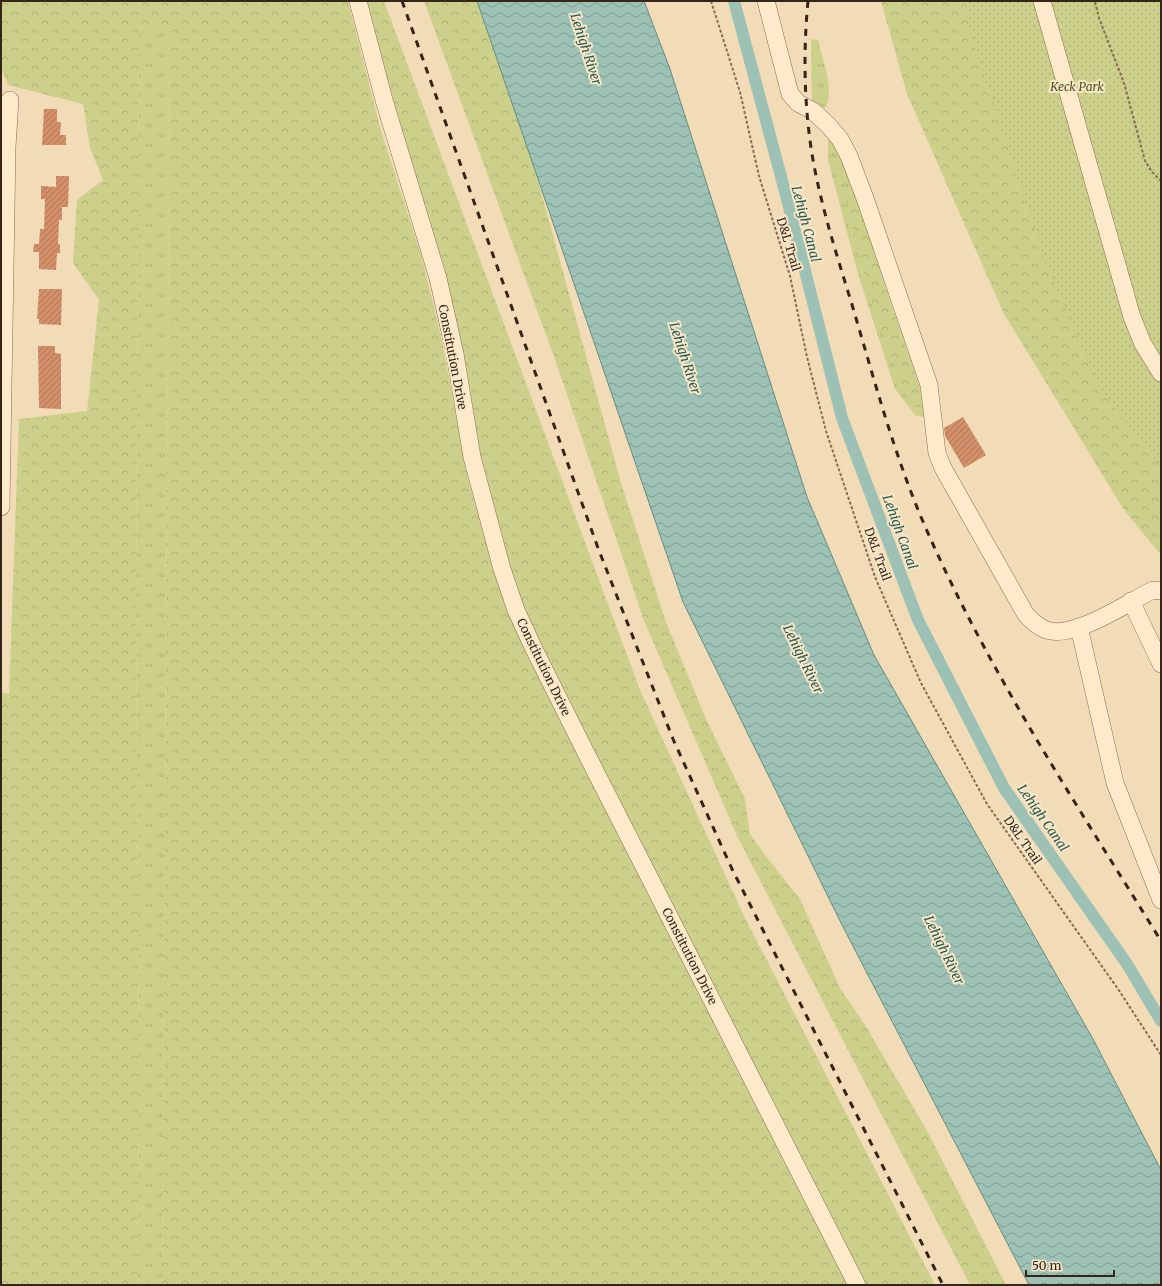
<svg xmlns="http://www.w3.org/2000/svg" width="1162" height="1286" viewBox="0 0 1162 1286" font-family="Merriweather,serif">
<defs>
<pattern id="grass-tufts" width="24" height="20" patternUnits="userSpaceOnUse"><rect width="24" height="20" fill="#ccd08b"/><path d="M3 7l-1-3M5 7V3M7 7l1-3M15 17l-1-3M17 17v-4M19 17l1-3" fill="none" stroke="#b0b277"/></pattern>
<pattern id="forest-crowns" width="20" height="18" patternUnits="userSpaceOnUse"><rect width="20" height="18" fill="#ccd08b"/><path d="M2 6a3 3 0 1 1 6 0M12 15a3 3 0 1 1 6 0" fill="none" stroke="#b0b277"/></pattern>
<pattern id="park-dots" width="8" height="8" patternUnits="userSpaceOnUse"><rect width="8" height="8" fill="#ccd08b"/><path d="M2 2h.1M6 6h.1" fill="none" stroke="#b0b277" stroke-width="1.8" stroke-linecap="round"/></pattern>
<pattern id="water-waves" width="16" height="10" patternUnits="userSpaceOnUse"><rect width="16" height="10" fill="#9dc1b4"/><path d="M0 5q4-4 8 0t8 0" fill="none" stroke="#819d91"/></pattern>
<pattern id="building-hatch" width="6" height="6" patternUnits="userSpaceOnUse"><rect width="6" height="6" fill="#d38f69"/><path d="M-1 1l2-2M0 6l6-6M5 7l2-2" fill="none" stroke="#ac7555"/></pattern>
</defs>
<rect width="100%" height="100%" fill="#f1dcb7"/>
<g fill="url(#grass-tufts)">
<polygon points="139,27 170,30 162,1285 137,1285 139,1089 136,608"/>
<path d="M811,39l7,1c4,18 18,53 7,68l-13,-6z"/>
<polygon points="831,137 834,139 858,200 844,189 911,408 924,399 924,417 916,416 895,389 858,274 828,160 828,139"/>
</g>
<g fill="url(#forest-crowns)">
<polygon points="1,1 348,1 381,131 422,258 441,336 468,479 500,590 848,1285 162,1285 170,30 139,27 136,608 139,1089 137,1285 1,1285 1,692 9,694 19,419 87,411 99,300 73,263 77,200 103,180 90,148 83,104 8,85 1,68"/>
<polygon points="367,1 384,1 640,690 745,918 935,1285 864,1285 522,608 482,462 462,360 396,116"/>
<polygon points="424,1 477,1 532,159 621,483 666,622 706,719 745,799 750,834 765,855 800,899 840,988 865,1025 925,1127 1006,1285 970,1285 738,838 644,621 558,368"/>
<polygon points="881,1 1021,1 1161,396 1161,555 1124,510 1004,314 907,94"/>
<polygon points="844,189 858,200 884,283 924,399 911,408 869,296"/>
</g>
<polygon fill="url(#park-dots)" points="964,1 1161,1 1161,467 1096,383 1042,251 969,29"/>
<polygon fill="url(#water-waves)" stroke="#658e81" points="477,1 644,1 670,69 807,497 874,655 1093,1039 1161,1170 1161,1285 1029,1285 842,925 683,602"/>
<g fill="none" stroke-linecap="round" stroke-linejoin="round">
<polyline stroke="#9dc1b4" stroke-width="12" points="734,1 787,199 842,418 918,620 1004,788 1127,964 1161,1021"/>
</g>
<g fill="url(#building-hatch)">
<polygon points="44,109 57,109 57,122 61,122 60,135 66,135 66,145 42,145"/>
<polygon points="56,176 69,176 68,207 62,207 62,220 59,220 58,244 60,244 60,253 57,253 56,270 39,269 39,252 33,252 34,244 39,244 40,229 44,229 45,199 41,199 41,186 56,187"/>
<polygon points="39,289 62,289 61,325 39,324 39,319 37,319"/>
<polygon points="38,346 55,346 55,353 61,354 61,409 39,408"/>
<polygon points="963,417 986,455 964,468 945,436 944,428"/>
</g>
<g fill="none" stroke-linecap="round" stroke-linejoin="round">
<defs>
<g id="minor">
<polyline points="358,1 384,100 438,278 455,354 472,457 502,569 516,610 534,649 585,751 857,1285"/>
<path d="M766,1l24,93 8,9 15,8 15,14 12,14 9,17 17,45 63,184 8,68 6,15 82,145c5,7 11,12 19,16 27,13 84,-27 109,-39l8,1"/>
<polyline points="1042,1 1132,317 1143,344 1161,373"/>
<polyline points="1,507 7,147 10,100"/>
<polyline points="1131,601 1161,664"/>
<polyline points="1079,627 1115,783 1161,900"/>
</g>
</defs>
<use href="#minor" stroke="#886b52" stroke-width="18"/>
<g stroke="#886b52" stroke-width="2" stroke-dasharray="3 2" stroke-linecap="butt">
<polyline points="711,1 740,92 759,176 790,276 807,357 826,431 875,577 921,683 987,804 1118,989 1161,1055"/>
<polyline points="1095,2 1099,18 1124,83 1145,161 1152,172 1161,181"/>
</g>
<use href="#minor" stroke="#fceacb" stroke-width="17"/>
<g stroke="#352518" stroke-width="3" stroke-dasharray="7 7" stroke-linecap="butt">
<polyline points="402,1 598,548 673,739 732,869 943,1285"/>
<path d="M808,1c-5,52 -4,107 5,159 9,50 25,99 40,148 21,71 40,142 68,209 64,150 155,286 240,424"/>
</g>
</g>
<g text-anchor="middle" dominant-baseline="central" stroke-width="4" stroke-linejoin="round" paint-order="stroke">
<g font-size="12" font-style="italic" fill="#4a541d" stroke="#f8e7c7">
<text x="1077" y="86">Keck Park</text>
</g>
<g font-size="12" fill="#352518" stroke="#f8e7c7">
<text transform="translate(789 244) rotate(73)">D&amp;L Trail</text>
<text transform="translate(453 357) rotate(79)">Constitution Drive</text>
<text transform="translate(878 554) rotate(70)">D&amp;L Trail</text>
<text transform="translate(544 667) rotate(64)">Constitution Drive</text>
<text transform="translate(1023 840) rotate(55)">D&amp;L Trail</text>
<text transform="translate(690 956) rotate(63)">Constitution Drive</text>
</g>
<g font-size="13" font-style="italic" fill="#265751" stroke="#f8e7c7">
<text transform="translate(586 49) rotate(72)">Lehigh River</text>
<text transform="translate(806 224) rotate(75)">Lehigh Canal</text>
<text transform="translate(685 358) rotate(72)">Lehigh River</text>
<text transform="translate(900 532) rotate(70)">Lehigh Canal</text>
<text transform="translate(803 659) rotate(64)">Lehigh River</text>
<text transform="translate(1043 818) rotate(55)">Lehigh Canal</text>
<text transform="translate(944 950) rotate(64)">Lehigh River</text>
</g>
</g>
<rect width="1162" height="1286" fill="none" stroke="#352518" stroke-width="4"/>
<path d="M1026 1270v6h88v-6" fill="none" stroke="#352518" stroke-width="2"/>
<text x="1032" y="1270" font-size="12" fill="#352518" stroke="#f8e7c7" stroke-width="3" paint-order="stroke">50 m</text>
</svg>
